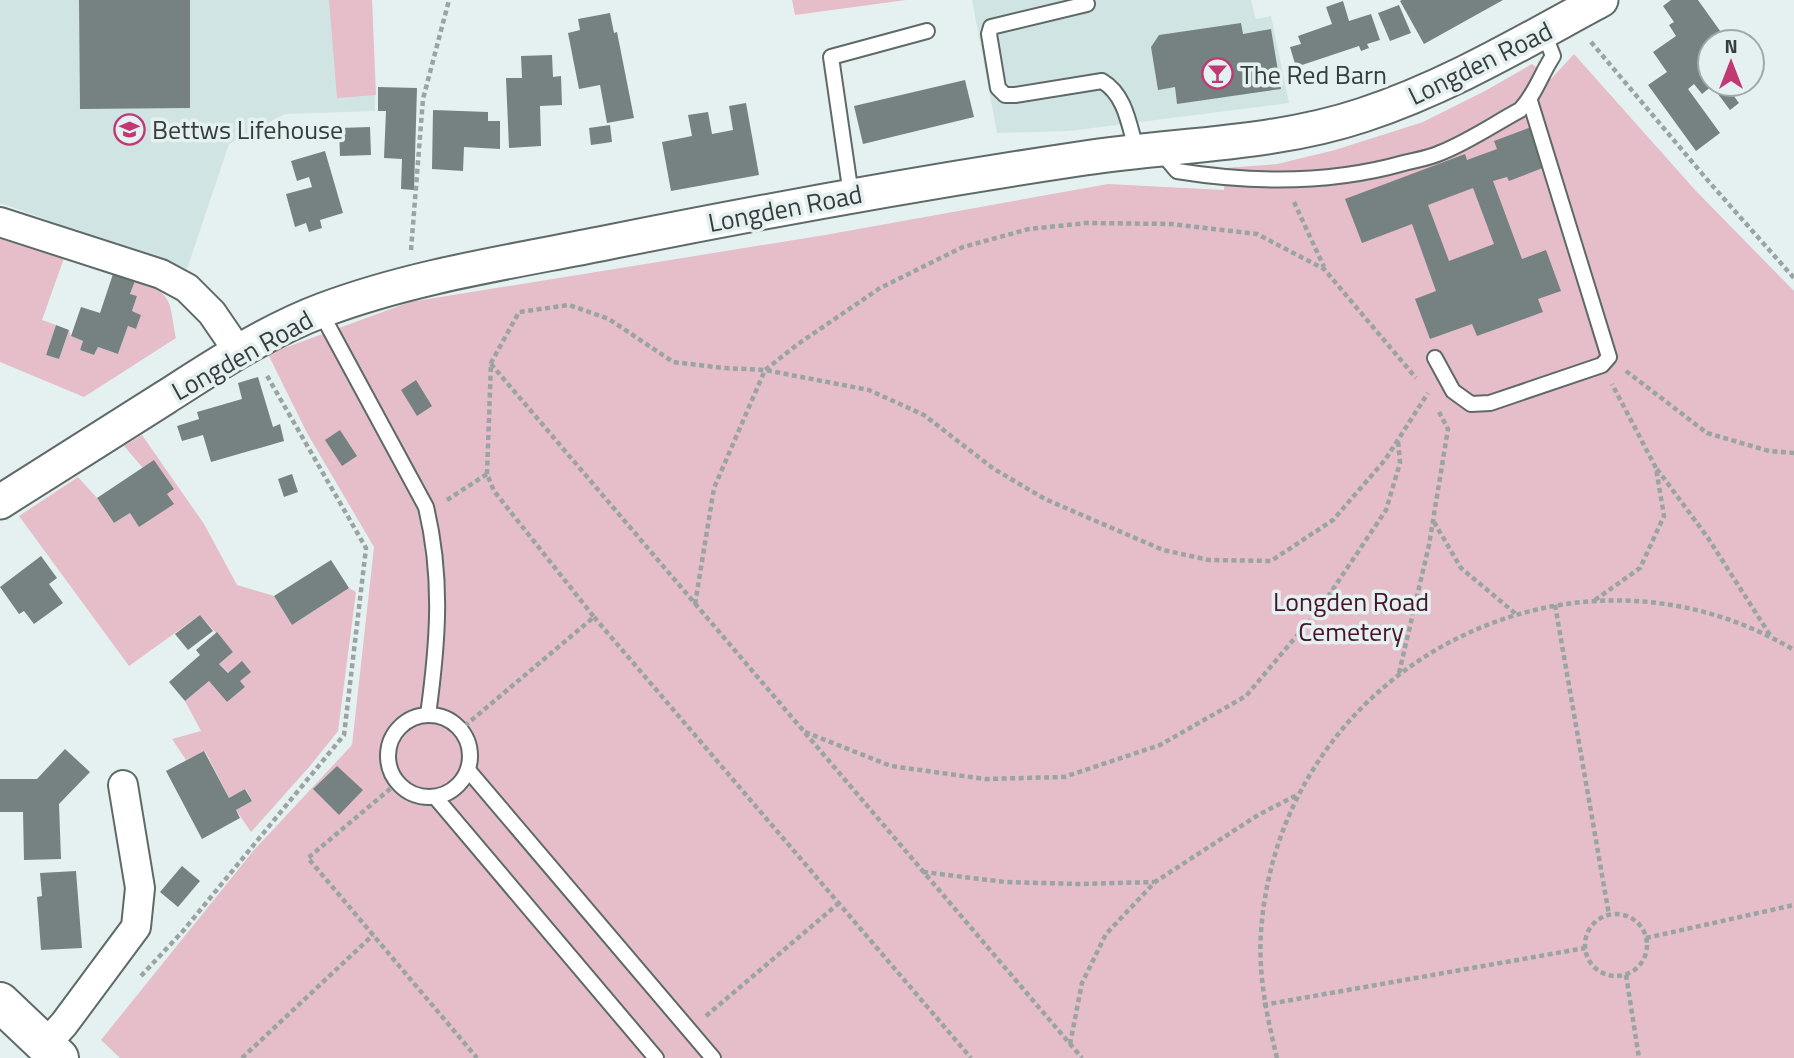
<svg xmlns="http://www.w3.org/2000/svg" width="1794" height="1058" viewBox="0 0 1794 1058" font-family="'Titillium Web',sans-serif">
<rect width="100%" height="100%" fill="#e4f1f0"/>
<g fill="#d0e5e3">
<polygon points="0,0 372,0 375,111 285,114 229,144 187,269 0,203"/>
<polygon points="972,0 1251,0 1256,19 1271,16 1289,103 1069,131 997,133"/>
</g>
<g fill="#e5beca">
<polygon points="329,0 372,0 376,95 337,98"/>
<polygon points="792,0 906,0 795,15"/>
<polygon points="1574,54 1696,191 1794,291 1794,1058 120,1058 101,1040 254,850 352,745 374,547 307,433 268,354 410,302 825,235 1108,184 1224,190 1225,168 1277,164 1335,150 1423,122 1485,91 1532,64 1551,79"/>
<path d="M0,235l64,23 -22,62 14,5 -10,30 13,4 10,-29 2,6 12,5 -3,9 14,5 4,-8 20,7 10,-28 8,3 5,-14 -9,-4 5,-15 -7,-2 5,-13c39,12 34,20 41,57l-92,59 -84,-35z"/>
<polygon points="142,435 204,524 237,585 274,596 292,625 349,588 356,592 338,731 310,766 251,832 236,810 252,801 246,789 229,798 205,751 186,760 172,739 201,731 185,701 209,681 227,702 245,687 219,664 233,652 200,615 129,666 19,516 78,477 97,498 114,523 130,513 139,526 173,503 124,446"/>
</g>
<g fill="#768281" fill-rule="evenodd">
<polygon points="79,0 190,0 190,108 80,109"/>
<polygon points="1402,0 1503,0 1424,44 1400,1"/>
<polygon points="1671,0 1698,0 1728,42 1710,42 1710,84 1725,84 1739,103 1730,110 1712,86 1702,94 1694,84 1688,89 1720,133 1696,151 1648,85 1667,72 1653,52 1676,36 1669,25 1674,22 1663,6"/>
<polygon points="1343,1 1349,21 1371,14 1380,40 1367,44 1369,48 1361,51 1359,46 1296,67 1290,47 1301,44 1298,36 1332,24 1326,7"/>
<polygon points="1399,5 1411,33 1390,41 1378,13"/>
<polygon points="610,13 614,33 617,32 634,118 607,123 600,85 579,89 568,33 580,30 578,19"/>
<polygon points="1241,23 1243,34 1271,29 1281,89 1177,104 1175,87 1158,90 1151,47 1159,35"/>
<polygon points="552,55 553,77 561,76 562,105 540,106 541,146 509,148 506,78 522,78 521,56"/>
<polygon points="965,80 974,117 863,144 854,106"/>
<polygon points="378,87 417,88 414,190 401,189 402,159 384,158 386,111 378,111"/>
<polygon points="746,103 759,175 671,191 662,142 692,136 688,115 708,112 712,134 733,130 729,106"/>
<polygon points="433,110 488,112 488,121 500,121 500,149 464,147 463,171 432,169"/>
<polygon points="610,125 612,142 591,145 589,128"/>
<polygon points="370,127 371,155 340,156 339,128"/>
<path d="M1531,127l14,40 -36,14 -2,-4 -14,4 29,78 24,-9 15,41 -23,8 5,13 -66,24 -5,-12 -42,15 -15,-40 21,-8 -24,-67 -50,19 -17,-44 120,-45 2,6 30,-11 -3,-8zM1473,188l21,56 -45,17 -21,-56z"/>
<polygon points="325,151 343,213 320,220 322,228 309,232 306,223 295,227 286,194 312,187 309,177 297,181 291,161"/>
<polygon points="113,274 135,281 130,294 137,296 132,311 141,315 136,329 128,326 118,354 98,347 94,355 80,350 83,341 71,336 81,307 100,313"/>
<polygon points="56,325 69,330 59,359 46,355"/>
<polygon points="258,377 273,427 280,424 284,441 211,462 203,435 182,441 177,426 199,419 197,412 242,399 238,383"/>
<polygon points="416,380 432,406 417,416 401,390"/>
<polygon points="340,430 357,456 342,466 325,440"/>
<polygon points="154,460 174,489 167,494 174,504 139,527 130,513 114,523 97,498"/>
<polygon points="292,474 298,492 284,497 278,479"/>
<polygon points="41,556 57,578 49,584 63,603 34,624 24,611 19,614 0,587"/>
<polygon points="331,560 349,588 292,625 274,596"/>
<polygon points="200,615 213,631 188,650 175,634"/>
<polygon points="217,632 233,652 219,664 228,673 242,661 251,672 240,681 245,687 227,702 209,681 185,701 169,682 200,655 196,650"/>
<polygon points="65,749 90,772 59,804 61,859 24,860 23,812 0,812 0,779 37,779"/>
<polygon points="204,751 229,798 245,789 252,801 236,810 240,818 202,839 166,771"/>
<polygon points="337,766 363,790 339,815 313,789"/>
<polygon points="182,866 200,881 178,907 160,892"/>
<polygon points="76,871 82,948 41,950 37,897 42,896 40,873"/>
</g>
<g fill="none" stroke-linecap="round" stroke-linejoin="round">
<defs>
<g id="service">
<path d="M1087,4l-96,23 -2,7 9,54 7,7h10l87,-14c24,14 27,45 35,71"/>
<path d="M1161,152l16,19c75,12 153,13 227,-8 12,-3 25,-5 36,-10 28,-11 54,-29 80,-43 15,-15 21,-36 33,-54l-9,-23"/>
<polyline points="851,195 831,57 927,31"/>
<path d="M320,311l106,196c17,71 12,135 2,208"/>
<polyline points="1435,358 1453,391 1471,404 1490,403 1602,365 1609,357 1530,101"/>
<circle cx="429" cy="756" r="41"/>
<polyline points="468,770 713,1058"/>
<polyline points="436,798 656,1058"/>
</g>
<g id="minor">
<polyline points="0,222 161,274 187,288 212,313 238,351"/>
<polyline points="45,1045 64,1024 136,927 140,888 123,785"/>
</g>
<path id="tertiary" d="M0,502c55,-35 111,-70 166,-105 50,-32 101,-66 157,-87 91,-34 187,-48 282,-67 159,-32 319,-61 480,-85 93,-14 188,-13 278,-43 85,-28 160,-73 238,-115"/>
<polyline id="secondary" points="0,1002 59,1058"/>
</defs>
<use href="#service" stroke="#5e6968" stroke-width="18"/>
<use href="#minor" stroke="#5e6968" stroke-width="32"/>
<use href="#tertiary" stroke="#5e6968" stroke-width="37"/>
<use href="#secondary" stroke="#5e6968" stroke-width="42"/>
<g stroke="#9aa4a3" stroke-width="4.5" stroke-dasharray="5 3.5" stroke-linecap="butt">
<polyline points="1591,42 1710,183 1794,278"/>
<polyline points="1294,202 1324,267"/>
<polyline points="411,250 423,99 449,0"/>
<polyline points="491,364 1082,1058"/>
<polyline points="1626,371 1707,433 1769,451 1794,453"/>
<polyline points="1657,469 1708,538 1770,635"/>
<polyline points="487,474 491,363 519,312 569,305 609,319 673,362 724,368 765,370 869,390 924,415 994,469 1045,499 1163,550 1209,560 1271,561 1333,520 1385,460 1428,393"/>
<polyline points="447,500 487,474 494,491 594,617 461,729"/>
<polyline points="1434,522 1461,568 1516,614"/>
<polyline points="1595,600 1640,568 1664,516 1656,468 1612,384"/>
<polyline points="695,604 714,488 765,370 798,344 880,288 963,247 1029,229 1087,223 1171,224 1257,234 1324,269 1416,378"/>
<polyline points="1555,605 1609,915"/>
<polyline points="594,617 971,1058"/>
<polyline points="1399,673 1429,545 1448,429 1439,412"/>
<polyline points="805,732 891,766 985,779 1064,777 1160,745 1246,696 1321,607 1386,510 1400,463 1398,440"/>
<polyline points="397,783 308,858 477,1058"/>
<polyline points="923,872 1005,882 1080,884 1154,882"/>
<circle cx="1616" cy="945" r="31"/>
<polyline points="1646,938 1794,905"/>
<polyline points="1626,975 1639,1058"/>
<polyline points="141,976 183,931 344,735 366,548 266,374"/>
<polyline points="1263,1005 1585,948"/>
<polyline points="706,1016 839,903"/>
<polyline points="1070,1044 1082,983 1106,934 1155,882 1258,815 1297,795"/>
<polyline points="242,1058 373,935"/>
<path d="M1277,1058c-10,-41 -19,-83 -16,-126 18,-261 306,-417 533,-282"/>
</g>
<use href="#service" stroke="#fff" stroke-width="14"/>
<use href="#minor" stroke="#fff" stroke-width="28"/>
<use href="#tertiary" stroke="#fff" stroke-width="33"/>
<use href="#secondary" stroke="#fff" stroke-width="38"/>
</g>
<defs>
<symbol id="bar-ring" viewBox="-11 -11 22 22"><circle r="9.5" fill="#e4f1f0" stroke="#c13875" stroke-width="1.5"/><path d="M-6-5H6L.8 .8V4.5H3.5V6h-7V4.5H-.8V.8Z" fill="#c13875"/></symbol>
<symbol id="school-ring" viewBox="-11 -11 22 22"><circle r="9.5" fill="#e4f1f0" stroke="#c13875" stroke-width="1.5"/><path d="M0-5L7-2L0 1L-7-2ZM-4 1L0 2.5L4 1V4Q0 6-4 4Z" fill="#c13875"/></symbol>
</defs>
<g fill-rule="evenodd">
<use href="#bar-ring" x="1200" y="56" width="35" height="35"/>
<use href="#school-ring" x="112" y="112" width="35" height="35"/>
</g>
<g text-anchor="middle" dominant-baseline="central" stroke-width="7" stroke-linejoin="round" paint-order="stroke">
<g font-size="26" fill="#373c3c" stroke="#e4f1f0">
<text transform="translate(1480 63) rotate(-26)">Longden Road</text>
<text transform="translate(785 208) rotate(-11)">Longden Road</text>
<text transform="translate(242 355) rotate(-29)">Longden Road</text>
</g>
<g font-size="26" fill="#373c3c" stroke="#e4f1f0" text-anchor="start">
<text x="1240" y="74">The Red Barn</text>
<text x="152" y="129">Bettws Lifehouse</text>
</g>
<g font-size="26" fill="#4b132b" stroke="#e4f1f0">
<text x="1351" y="601">Longden Road<tspan x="1351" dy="30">Cemetery</tspan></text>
</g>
</g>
<g transform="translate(1731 63)"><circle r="33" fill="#e4f1f0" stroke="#9fa9a8" stroke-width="2"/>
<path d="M0-5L12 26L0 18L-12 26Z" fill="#c13875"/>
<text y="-10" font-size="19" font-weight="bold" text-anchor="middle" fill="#373c3c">N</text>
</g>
</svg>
